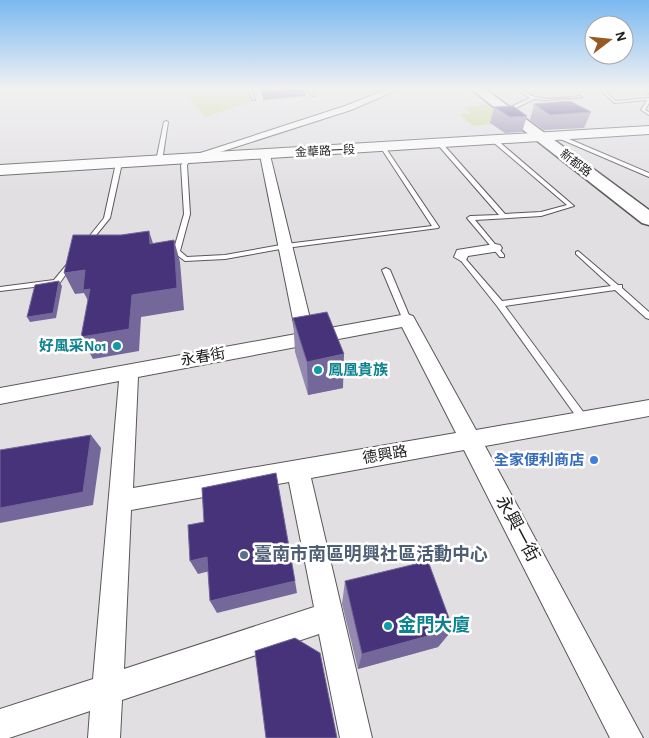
<svg xmlns="http://www.w3.org/2000/svg" width="649" height="738" viewBox="0 0 649 738" font-family="'Alegreya Sans','Noto Sans TC',sans-serif">
<rect width="100%" height="100%" fill="#e1dfe2"/>
<g fill="#c8d990">
<polygon points="167,89 247,89 253,101 205,117 184,92 172,93"/>
<polygon points="491,104 512,121 473,126 459,114 470,113 464,107"/>
</g>
<g fill="none" stroke-linecap="round" stroke-linejoin="round">
<defs>
<g id="lane">
<polygon points="247,89 251,89 255,100 253,100"/>
<polygon points="307,89 311,89 314,96 312,96"/>
<path d="M516,89c8,0 12,6 19,8 13,4 31,0 45,-1l2,1 -37,3 -11,-1 -26,13h-4v-2l26,-12z"/>
<polygon points="600,89 604,89 615,101 649,98 649,103 645,110 649,112 649,115 641,110 647,100 614,103"/>
<polygon points="645,89 649,89 649,93 648,93"/>
<polygon points="166,121 168,122 162,161 159,163 156,161 164,122"/>
<polygon points="558,136 562,136 649,173 649,177 558,138"/>
<polygon points="493,140 497,140 574,206 541,216 475,220 504,255 504,257 500,257 467,218 470,216 499,215 438,145 438,143 442,143 505,214 541,212 567,205 493,142"/>
<polygon points="383,147 385,147 439,227 438,228 286,248 225,259 185,261 173,252 184,214 181,165 188,157 191,159 187,165 190,214 180,251 187,257 225,255 286,244 432,226 381,148"/>
<polygon points="119,161 122,163 110,218 88,245 84,245 84,243 104,218 116,163"/>
<polygon points="578,251 618,285 622,285 622,288 649,312 649,319 646,318 615,290 505,306 587,417 589,420 587,423 584,424 581,423 497,306 458,257 461,255 463,256 502,301 611,286 576,254 576,252"/>
<polygon points="70,262 73,264 59,284 0,291 0,287 54,280 68,263"/>
<polygon points="386,268 390,270 411,320 410,322 404,322 403,320 382,270"/>
</g>
<g id="street">
<polygon points="387,89 399,89 351,110 192,161 188,162 182,159 345,106"/>
<path d="M265,152l5,3 43,176 94,-17 6,2 63,114 173,-30v16l-164,30 158,292h-33l-146,-288 -153,28 61,260h-32l-21,-104 -197,66 -2,38h-32l2,-27 -81,27h-9v-29l93,-30 26,-298 -119,23v-16l296,-54 -36,-179zM402,327l54,106 -323,55 5,-111zM289,482l25,125 -190,62 7,-159z"/>
<polygon points="495,244 500,245 502,248 500,251 468,256 466,260 461,261 454,257 457,250"/>
</g>
<polygon id="secondary" points="471,89 485,89 649,210 649,225 642,223"/>
<polygon id="primary" points="649,126 649,134 0,175 0,165"/>
</defs>
<use href="#lane" stroke="#59575b" stroke-width="2"/>
<use href="#street" stroke="#59575b" stroke-width="2"/>
<use href="#secondary" stroke="#59575b" stroke-width="3"/>
<use href="#primary" stroke="#59575b" stroke-width="2"/>
<use href="#lane" fill="#fff" fill-rule="evenodd"/>
<use href="#street" fill="#fff" fill-rule="evenodd"/>
<use href="#secondary" fill="#fff" fill-rule="evenodd"/>
<use href="#primary" fill="#fff" fill-rule="evenodd"/>
</g>
<g fill="#9489ae">
<polygon points="534,104 591,112 584,128 544,130 530,120"/>
<polygon points="494,107 527,116 522,132 505,133 490,123"/>
<polygon points="293,318 343,388 308,395 295,352"/>
<polygon points="345,581 453,629 438,647 358,669 342,604"/>
</g>
<g fill="#746799">
<polygon points="305,92 305,96 263,100 263,96"/>
<polygon points="149,231 156,253 150,244"/>
<polygon points="174,240 180,262 184,310 141,317 139,351 93,359 81,337 132,295"/>
<polygon points="85,270 95,292 94,312 84,293 75,294 64,273"/>
<polygon points="59,281 62,286 56,318 30,322 27,317"/>
<polygon points="344,354 343,388 308,395 307,362"/>
<polygon points="91,435 101,448 93,505 0,523 0,508"/>
<polygon points="207,557 214,570 198,574 190,561"/>
<polygon points="295,581 297,593 217,613 210,601"/>
<polygon points="453,629 438,647 358,669 362,654"/>
</g>
<g fill="#46337a" stroke="#746799">
<polygon points="260,89 302,89 305,92 263,96"/>
<polygon points="570,101 591,112 550,115 534,104"/>
<polygon points="513,106 527,116 510,117 494,107"/>
<polygon points="149,231 150,244 174,240 177,288 132,295 129,329 81,337 90,289 83,290 85,270 64,273 73,235 121,235"/>
<polygon points="59,281 53,313 27,317 35,285"/>
<polygon points="327,312 344,354 307,362 293,318"/>
<polygon points="91,435 83,492 0,508 0,450"/>
<polygon points="276,473 295,581 210,601 207,557 190,561 188,525 204,522 202,488"/>
<polygon points="428,561 453,629 362,654 345,581"/>
<polygon points="295,638 320,653 337,738 266,738 255,651"/>
</g>
<linearGradient id="sky" x2="0" y2="1"><stop stop-color="#7ab9f1"/><stop offset="0.46" stop-color="#f2f1f2"/><stop offset="1" stop-color="#f2f1f2" stop-opacity="0"/></linearGradient>
<rect width="649" height="193" fill="url(#sky)"/>
<g fill="#0f9aa8" stroke="#fff" stroke-width="2">
<circle cx="117" cy="346" r="5"/>
<circle cx="318" cy="370" r="5"/>
<circle cx="388" cy="626" r="5"/>
</g>
<circle fill="#3f7fe0" stroke="#fff" stroke-width="2" cx="594" cy="460" r="5"/>
<circle fill="#5c6f8a" stroke="#fff" stroke-width="2" cx="244" cy="555" r="5"/>
<g text-anchor="middle" dominant-baseline="central" stroke-width="5" stroke-linejoin="round" paint-order="stroke">
<g font-size="12" fill="#1d1d1e" stroke="#fff">
<text transform="translate(325 151) rotate(-3)">金華路一段</text>
<text transform="translate(576 163) rotate(38)">新都路</text>
</g>
<g font-size="15" font-weight="bold" fill="#0d838f" stroke="#fff" text-anchor="end">
<text x="107" y="346">好風采No1</text>
<text x="328" y="370" text-anchor="start">鳳凰貴族</text>
</g>
<g font-size="15" fill="#1d1d1e" stroke="#fff">
<text transform="translate(203 357) rotate(-10)">永春街</text>
<text transform="translate(385 455) rotate(-10)">德興路</text>
</g>
<g font-size="15" font-weight="bold" fill="#366cbe" stroke="#fff" text-anchor="end">
<text x="584" y="460">全家便利商店</text>
</g>
<g font-size="18" fill="#1d1d1e" stroke="#fff">
<text transform="translate(517 529) rotate(62)">永興一街</text>
</g>
<g font-size="18" font-weight="bold" fill="#4e5e75" stroke="#fff" text-anchor="start">
<text x="254" y="555">臺南市南區明興社區活動中心</text>
</g>
<g font-size="18" font-weight="bold" fill="#0d838f" stroke="#fff" text-anchor="start">
<text x="398" y="626">金門大廈</text>
</g>
</g>
<g transform="translate(609 40) rotate(74)"><circle r="24" fill="#ffffff" stroke="#a5a5a5"/>
<path d="M0-4L9 19L0 12L-9 19Z" fill="#995922"/>
<text y="-8" font-size="14" font-weight="bold" text-anchor="middle" fill="#1d1d1e">N</text>
</g>
</svg>
